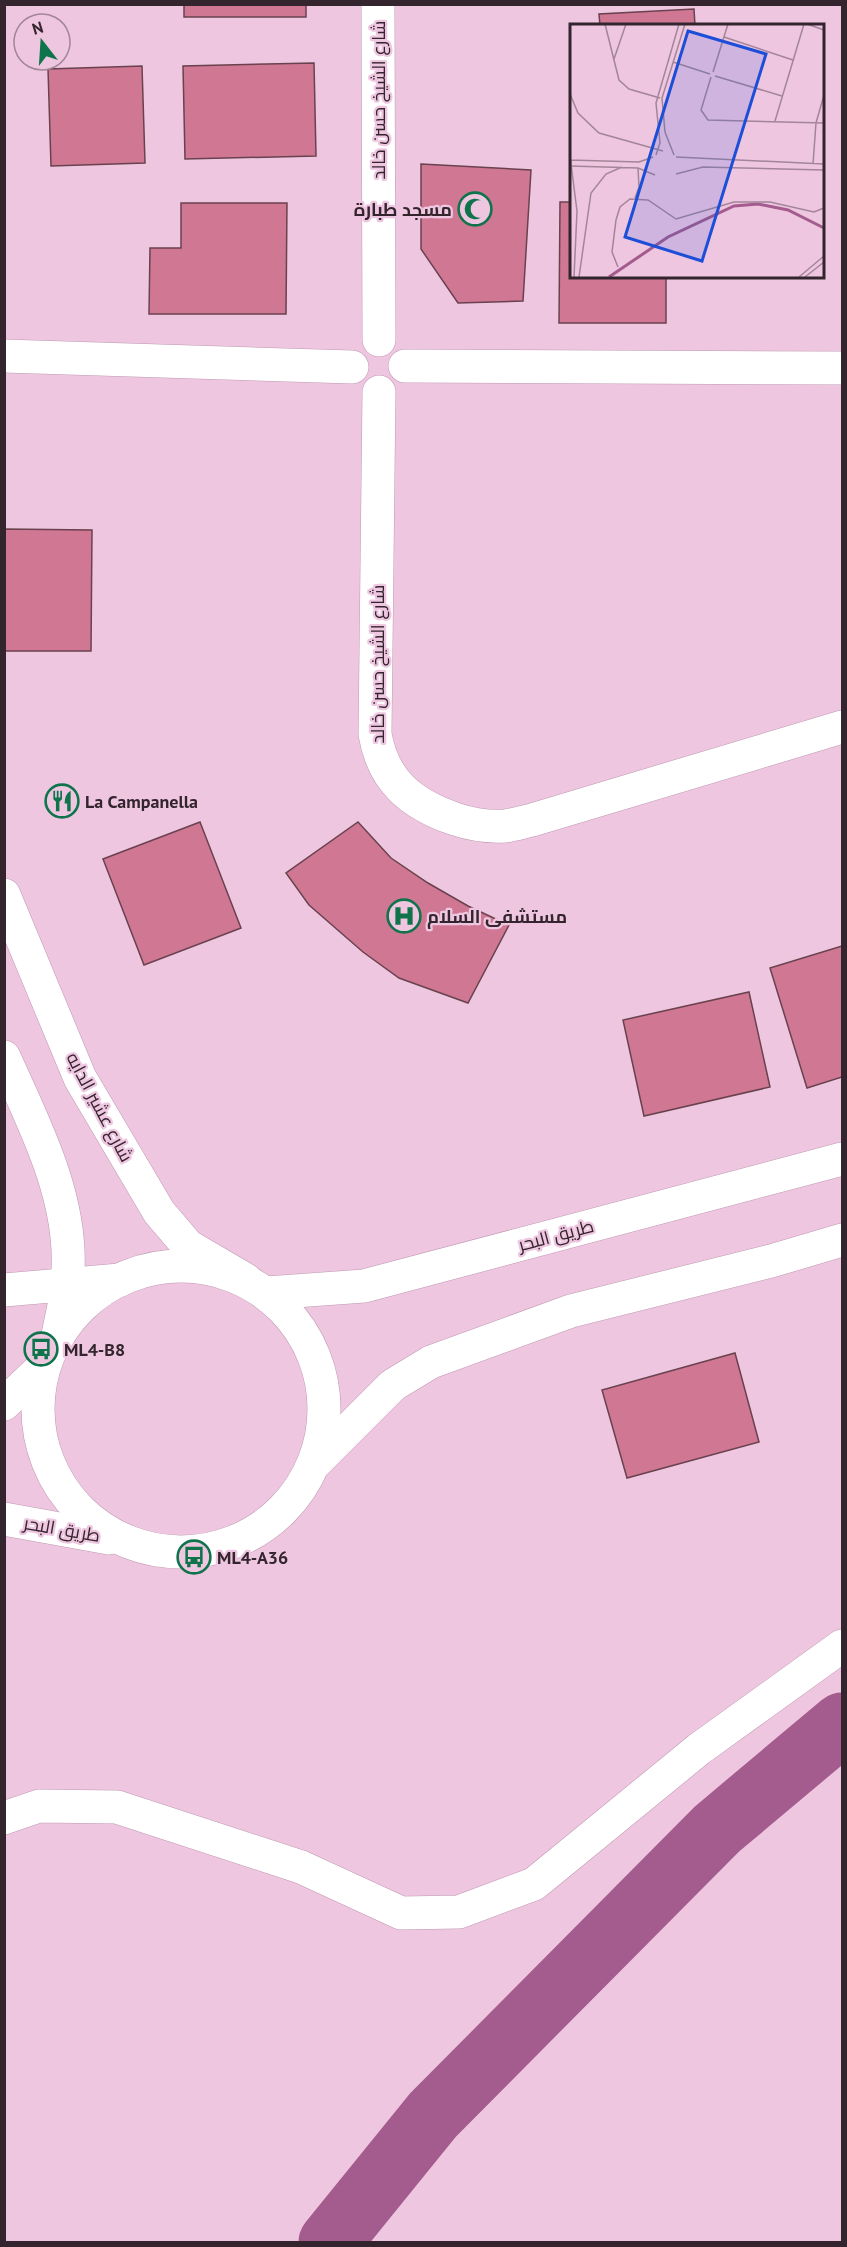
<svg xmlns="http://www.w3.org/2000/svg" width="847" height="2247" viewBox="0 0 847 2247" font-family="'PT Sans',Cairo,sans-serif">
<rect width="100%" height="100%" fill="#eec6e0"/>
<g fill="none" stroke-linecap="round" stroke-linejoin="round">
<polyline stroke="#a45b8d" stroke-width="63" points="330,2242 433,2115 717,1829 842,1724"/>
</g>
<g fill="#d07794" stroke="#69424e" stroke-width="1.5">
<rect x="184" y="4" width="122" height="13"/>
<polygon points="694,9 695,26 600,26 599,14"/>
<polygon points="314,63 316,156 185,159 183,66"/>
<polygon points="142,66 145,163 51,166 48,69"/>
<polygon points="421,164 531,170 523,301 458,303 421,249"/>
<polygon points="560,202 571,202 571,276 666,276 666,323 559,323"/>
<polygon points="181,203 287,203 286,314 149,314 150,248 181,248"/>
<polygon points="4,529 92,530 91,651 4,651"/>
<polygon points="200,822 241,928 144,965 103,859"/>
<polygon points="358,822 391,858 428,883 468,906 509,925 468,1003 399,978 363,952 309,905 286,873"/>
<polygon points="842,946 842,1077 807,1088 770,968"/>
<polygon points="749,992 770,1087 644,1116 623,1020"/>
<polygon points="735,1353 759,1442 627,1478 602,1390"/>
</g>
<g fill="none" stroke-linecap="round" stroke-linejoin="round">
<defs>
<g id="minor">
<polyline points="378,4 379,340"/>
<polyline points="4,356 352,367"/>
<polyline points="405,366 842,368"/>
<path d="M379,392l-4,342c8,47 36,70 80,85 15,5 34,8 50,7 8,-1 18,-4 27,-6l310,-93"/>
<polyline points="4,1818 39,1806 117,1807 301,1867 401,1913 459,1912 534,1884 699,1749 842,1646"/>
</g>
<g id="tertiary">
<polyline points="4,895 80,1078 159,1212 188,1246 246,1280"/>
<path d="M4,1057c30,67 68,139 64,214 0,22 -6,43 -10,64"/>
<polyline points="4,1290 120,1280"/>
</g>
<g id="trunk">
<circle cx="181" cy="1409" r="143"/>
<polyline points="267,1293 364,1286 842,1159"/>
<polyline points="4,1404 44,1366"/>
<polyline points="316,1462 393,1385 431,1362 571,1311 771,1261 842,1240"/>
<polyline points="4,1519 109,1538"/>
</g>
</defs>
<use href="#minor" stroke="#bf98b1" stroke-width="34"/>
<use href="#tertiary" stroke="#bf98b1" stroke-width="34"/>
<use href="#trunk" stroke="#bf98b1" stroke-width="34"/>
<use href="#minor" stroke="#fff" stroke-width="33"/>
<use href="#tertiary" stroke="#fff" stroke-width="33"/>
<use href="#trunk" stroke="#fff" stroke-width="33"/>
</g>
<defs>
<symbol id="mosque-ring" viewBox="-11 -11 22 22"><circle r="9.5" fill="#eec6e0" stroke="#0f744b" stroke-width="1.5"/><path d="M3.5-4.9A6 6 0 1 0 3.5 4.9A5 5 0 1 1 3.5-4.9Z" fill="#0f744b"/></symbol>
<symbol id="restaurant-ring" viewBox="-11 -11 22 22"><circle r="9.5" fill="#eec6e0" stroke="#0f744b" stroke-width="1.5"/><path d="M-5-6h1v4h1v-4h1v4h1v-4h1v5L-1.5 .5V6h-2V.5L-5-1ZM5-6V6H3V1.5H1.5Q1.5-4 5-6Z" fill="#0f744b"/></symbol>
<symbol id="hospital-ring" viewBox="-11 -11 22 22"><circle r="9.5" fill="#eec6e0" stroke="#0f744b" stroke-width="1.5"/><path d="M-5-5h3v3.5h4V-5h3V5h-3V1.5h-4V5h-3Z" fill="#0f744b"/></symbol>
<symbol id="bus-ring" viewBox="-11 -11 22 22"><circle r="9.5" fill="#eec6e0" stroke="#0f744b" stroke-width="1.5"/><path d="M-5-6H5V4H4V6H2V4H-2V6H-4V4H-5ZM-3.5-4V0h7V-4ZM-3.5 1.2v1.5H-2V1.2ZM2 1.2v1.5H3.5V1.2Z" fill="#0f744b"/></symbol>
</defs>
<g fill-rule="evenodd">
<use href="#mosque-ring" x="456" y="190" width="38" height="38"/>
<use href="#restaurant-ring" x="43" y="782" width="38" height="38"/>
<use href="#hospital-ring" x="385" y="897" width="38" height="38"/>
<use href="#bus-ring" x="22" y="1330" width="38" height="38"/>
<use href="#bus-ring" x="175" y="1538" width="38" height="38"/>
</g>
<g text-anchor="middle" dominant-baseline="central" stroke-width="4.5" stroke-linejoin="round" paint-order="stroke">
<g font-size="18" fill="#33242e" stroke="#eec6e0">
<text transform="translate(378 100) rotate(-90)">شارع الشيخ حسن خالد</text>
<text transform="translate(377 664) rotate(-90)">شارع الشيخ حسن خالد</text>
<text transform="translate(100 1107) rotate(62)">شارع عشير الدايه</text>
<text transform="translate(556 1235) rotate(-15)">طريق البحر</text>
<text transform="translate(62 1529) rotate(10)">طريق البحر</text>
</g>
<g font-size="18" font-weight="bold" fill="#33242e" stroke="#eec6e0" text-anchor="start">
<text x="452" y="209" text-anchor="end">مسجد طبارة</text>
<text x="85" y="801">La Campanella</text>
<text x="427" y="916">مستشفى السلام</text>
<text x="64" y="1349">ML4-B8</text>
<text x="217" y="1557">ML4-A36</text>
</g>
</g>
<g transform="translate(570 24)">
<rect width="254" height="254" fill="#eec6e0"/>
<path fill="none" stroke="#a45b8d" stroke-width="3" d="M39,253l59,-40 66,-31 24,-2 30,6 36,18"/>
<path fill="none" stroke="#a38599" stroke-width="1.5" d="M35,0l14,56 10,9 31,9M237,0l17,6M154,13l69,23M44,35l12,-35M103,38l37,12M143,48l15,-48M145,52l67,20M141,53l-10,33 7,10 116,3M0,70l8,19 21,20 64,18M205,97l29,-97M86,131l4,-12 -4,-40 23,-79M104,131l-9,-23 -3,-34 23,-74M0,132l7,55 -3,66M106,133l148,7M0,136l69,2 14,-5M243,140l3,-41 8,-28M0,142l68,2 17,7M106,150l27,-7 121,3M65,174l4,-11 -1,-19M48,243l-6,-15 4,-32 4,-13 10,-8 18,1 28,19 58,-17h36l44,10 10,-4M9,253l12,-84 15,-19 16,-7M229,253l25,-21M235,253l19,-15"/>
<path fill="#1d4ed8" fill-opacity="0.15" stroke="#1d4ed8" stroke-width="3" d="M118,7l78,23 -64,207 -77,-24z"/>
<rect width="254" height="254" fill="none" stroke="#33242e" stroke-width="3"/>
</g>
<rect width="847" height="2247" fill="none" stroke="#33242e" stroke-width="12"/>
<g transform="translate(42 42) rotate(343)"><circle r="28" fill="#eec6e0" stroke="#a38599" stroke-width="1.5"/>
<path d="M0-4.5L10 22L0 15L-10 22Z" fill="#0f744b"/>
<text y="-9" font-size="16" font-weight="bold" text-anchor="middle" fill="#33242e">N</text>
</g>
</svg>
